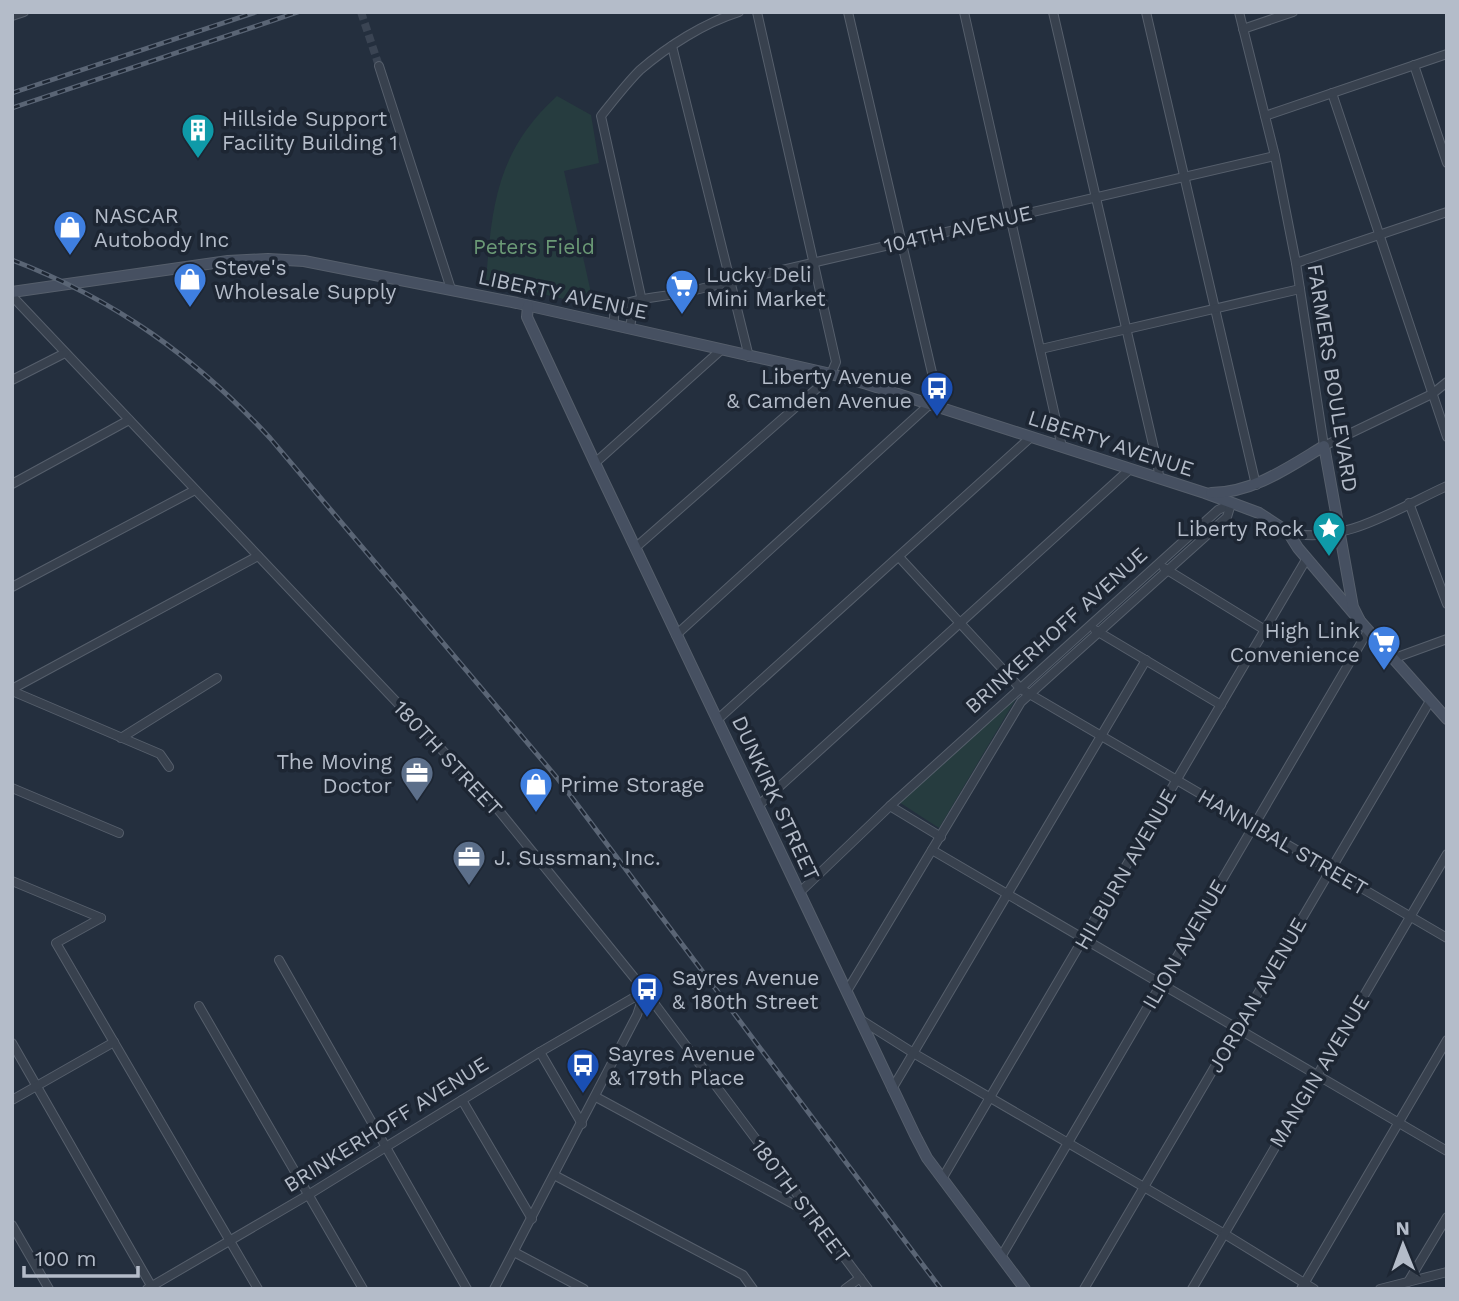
<svg xmlns="http://www.w3.org/2000/svg" width="1459" height="1301" viewBox="0 0 1459 1301" font-family="'Work Sans',sans-serif">
<rect width="100%" height="100%" fill="#242f3e"/>
<g fill="#263c3f">
<path d="M557,96l34,19 8,48 -35,8 29,131 -12,1 -95,-22c6,-77 11,-130 71,-185z"/>
<polygon points="1017,697 939,828 899,802"/>
</g>
<g fill="none" stroke-linecap="round" stroke-linejoin="round">
<polyline stroke="#3a4453" stroke-width="8" stroke-dasharray="8 4" stroke-linecap="butt" points="361,12 379,66"/>
<defs>
<g id="street">
<polyline points="848,12 940,407"/>
<polyline points="964,12 1062,447"/>
<polyline points="1053,12 1158,466 1159,478"/>
<polyline points="1146,12 1256,485"/>
<polyline points="1239,12 1275,156 1296,263 1324,446 1432,394 1447,382"/>
<polyline points="12,16 24,12"/>
<polyline points="1243,29 1293,12"/>
<polyline points="672,46 749,357"/>
<polyline points="1414,65 1447,163"/>
<polyline points="379,66 451,289"/>
<polyline points="1332,93 1447,437"/>
<polyline points="1265,116 1447,54"/>
<polyline points="1296,263 1447,212"/>
<polyline points="12,296 496,807 645,991 868,1289"/>
<path d="M642,301l-41,-185c12,-15 25,-32 39,-46 28,-24 64,-47 99,-58"/>
<path d="M614,324c0,-6 -1,-12 3,-16 8,-9 52,-12 65,-15l593,-137"/>
<polyline points="630,327 632,316 642,301"/>
<polyline points="1041,349 1300,289"/>
<polyline points="12,380 65,353"/>
<polyline points="595,463 721,350"/>
<polyline points="12,484 129,420"/>
<polyline points="1409,503 1447,604"/>
<path d="M1288,532c53,15 112,-25 159,-46"/>
<polyline points="635,548 822,384 831,374 836,362 757,12"/>
<polyline points="899,557 1021,689 1447,938"/>
<polyline points="1164,568 1265,630"/>
<polyline points="12,587 195,490"/>
<polyline points="1095,630 1221,705"/>
<polyline points="676,635 930,404"/>
<polyline points="1392,659 1447,639"/>
<polyline points="12,689 258,556"/>
<polyline points="12,691 160,754 169,767"/>
<polyline points="717,720 1031,437"/>
<polyline points="121,738 217,678"/>
<polyline points="12,788 119,833"/>
<polyline points="758,806 1130,469"/>
<polyline points="890,806 941,837"/>
<polyline points="932,850 1447,1151"/>
<polyline points="12,881 101,918"/>
<polyline points="799,893 890,806 1218,510 1231,504"/>
<polyline points="101,918 56,943 258,1289"/>
<polyline points="279,960 467,1289"/>
<polyline points="847,991 1021,702 1227,517 1231,504"/>
<polyline points="199,1006 363,1289"/>
<polyline points="861,1020 915,1054 1223,1233 1314,1289"/>
<polyline points="12,1043 153,1289"/>
<polyline points="540,1052 582,1124"/>
<polyline points="892,1089 1146,660"/>
<polyline points="596,1097 808,1212"/>
<polyline points="12,1100 114,1042"/>
<polyline points="462,1100 532,1219"/>
<polyline points="554,1175 743,1275 753,1289"/>
<polyline points="942,1179 1307,558"/>
<polyline points="12,1225 49,1289"/>
<polyline points="514,1252 584,1289"/>
<polyline points="1001,1257 1368,631"/>
<polyline points="1408,1282 1447,1217"/>
<polyline points="147,1289 308,1195 540,1052 645,991"/>
<polyline points="494,1289 637,1015 645,991"/>
<polyline points="845,1289 860,1278"/>
<polyline points="1084,1289 1430,701"/>
<polyline points="1192,1289 1447,854"/>
<polyline points="1301,1289 1447,1040"/>
<polyline points="1380,1289 1447,1272"/>
</g>
<g id="secondary">
<polyline points="12,292 228,261 268,259 304,261 517,303 831,374 867,384 1205,493 1259,513 1288,532 1298,548 1360,621"/>
<polyline points="528,306 527,317 595,463 915,1135 927,1158 1025,1289"/>
<path d="M1211,493c42,0 78,-26 113,-47l29,161 7,14 87,98"/>
</g>
</defs>
<use href="#street" stroke="#565f6c" stroke-width="10"/>
<use href="#secondary" stroke="#565f6c" stroke-width="12"/>
<use href="#street" stroke="#38414e" stroke-width="8"/>
<use href="#secondary" stroke="#465061" stroke-width="10"/>
<defs>
<g id="rail">
<polyline points="12,93 256,12"/>
<polyline points="12,108 298,12"/>
<path d="M12,260c104,40 183,97 258,178l288,341 383,510"/>
</g>
</defs>
<use href="#rail" stroke="#5a6575" stroke-width="5"/>
<use href="#rail" stroke="#1d2633" stroke-width="2.5" stroke-dasharray="8" stroke-linecap="butt"/>
</g>
<defs>
<symbol id="building-pin" viewBox="-11 -11 22 30"><path d="M0 17L-7.5 6A9.5 9.5 0 1 1 7.5 6Z" fill="#0f9aa8" stroke="#1d2633"/><path d="M-4-6H4V6H1V3H-1V6H-4ZM-2.5-4.3h1.7v1.8h-1.7ZM.8-4.3h1.7v1.8H.8ZM-2.5-1h1.7V.8h-1.7ZM.8-1h1.7V.8H.8Z" fill="#fff"/></symbol>
<symbol id="shop-pin" viewBox="-11 -11 22 30"><path d="M0 17L-7.5 6A9.5 9.5 0 1 1 7.5 6Z" fill="#3f7fe0" stroke="#1d2633"/><path d="M-5-2.5h2.3a2.7 3.5 0 0 1 5.4 0H5L5.5 6h-11ZM-1.5-2.5h3a1.5 2.3 0 0 0-3 0Z" fill="#fff"/></symbol>
<symbol id="supermarket-pin" viewBox="-11 -11 22 30"><path d="M0 17L-7.5 6A9.5 9.5 0 1 1 7.5 6Z" fill="#3f7fe0" stroke="#1d2633"/><path d="M-6-5.5h2.5l.6 2H6L4.5 2H-2.5L-4.4-4H-6ZM-1.5 3.2a1.3 1.3 0 1 0 .1 0ZM3 3.2a1.3 1.3 0 1 0 .1 0Z" fill="#fff"/></symbol>
<symbol id="bus-pin" viewBox="-11 -11 22 30"><path d="M0 17L-7.5 6A9.5 9.5 0 1 1 7.5 6Z" fill="#1a4fb4" stroke="#1d2633"/><path d="M-5-6H5V4H4V6H2V4H-2V6H-4V4H-5ZM-3.5-4V0h7V-4ZM-3.5 1.2v1.5H-2V1.2ZM2 1.2v1.5H3.5V1.2Z" fill="#fff"/></symbol>
<symbol id="sight-pin" viewBox="-11 -11 22 30"><path d="M0 17L-7.5 6A9.5 9.5 0 1 1 7.5 6Z" fill="#0f9aa8" stroke="#1d2633"/><path d="M0-6L1.8-2.2L6-1.7L2.9 1.2L3.7 5.4L0 3.3L-3.7 5.4L-2.9 1.2L-6-1.7L-1.8-2.2Z" fill="#fff"/></symbol>
<symbol id="office-pin" viewBox="-11 -11 22 30"><path d="M0 17L-7.5 6A9.5 9.5 0 1 1 7.5 6Z" fill="#5c6f8a" stroke="#1d2633"/><path d="M-6-3h4V-5.5h4V-3h4V5H-6ZM-1-4.5V-3h2v-1.5ZM-6 0V1H6V0Z" fill="#fff"/></symbol>
</defs>
<g fill-rule="evenodd">
<use href="#building-pin" x="179" y="111" width="38" height="52"/>
<use href="#shop-pin" x="51" y="208" width="38" height="52"/>
<use href="#shop-pin" x="171" y="260" width="38" height="52"/>
<use href="#supermarket-pin" x="663" y="267" width="38" height="52"/>
<use href="#bus-pin" x="918" y="369" width="38" height="52"/>
<use href="#sight-pin" x="1310" y="509" width="38" height="52"/>
<use href="#supermarket-pin" x="1365" y="623" width="38" height="52"/>
<use href="#office-pin" x="398" y="754" width="38" height="52"/>
<use href="#shop-pin" x="517" y="765" width="38" height="52"/>
<use href="#office-pin" x="450" y="838" width="38" height="52"/>
<use href="#bus-pin" x="628" y="970" width="38" height="52"/>
<use href="#bus-pin" x="564" y="1046" width="38" height="52"/>
</g>
<g text-anchor="middle" dominant-baseline="central" stroke-width="7" stroke-linejoin="round" paint-order="stroke">
<g font-size="21" fill="#b4bcc9" stroke="#1d2633" text-anchor="start">
<text x="222" y="118">Hillside Support<tspan x="222" dy="24">Facility Building 1</tspan></text>
<text x="94" y="215">NASCAR<tspan x="94" dy="24">Autobody Inc</tspan></text>
<text x="214" y="267">Steve's<tspan x="214" dy="24">Wholesale Supply</tspan></text>
<text x="706" y="274">Lucky Deli<tspan x="706" dy="24">Mini Market</tspan></text>
<text x="912" y="376" text-anchor="end">Liberty Avenue<tspan x="912" dy="24">&amp; Camden Avenue</tspan></text>
<text x="1304" y="528" text-anchor="end">Liberty Rock</text>
<text x="1360" y="630" text-anchor="end">High Link<tspan x="1360" dy="24">Convenience</tspan></text>
<text x="392" y="761" text-anchor="end">The Moving<tspan x="392" dy="24">Doctor</tspan></text>
<text x="560" y="784">Prime Storage</text>
<text x="494" y="857">J. Sussman, Inc.</text>
<text x="672" y="977">Sayres Avenue<tspan x="672" dy="24">&amp; 180th Street</tspan></text>
<text x="608" y="1053">Sayres Avenue<tspan x="608" dy="24">&amp; 179th Place</tspan></text>
</g>
<g font-size="21" fill="#b4bcc9" stroke="#1d2633">
<text transform="translate(958 229) rotate(-13)">104TH AVENUE</text>
<text transform="translate(563 294) rotate(12)">LIBERTY AVENUE</text>
<text transform="translate(1333 378) rotate(81)">FARMERS BOULEVARD</text>
<text transform="translate(1111 443) rotate(18)">LIBERTY AVENUE</text>
<text transform="translate(1056 630) rotate(-42)">BRINKERHOFF AVENUE</text>
<text transform="translate(448 758) rotate(47)">180TH STREET</text>
<text transform="translate(776 798) rotate(65)">DUNKIRK STREET</text>
<text transform="translate(1283 842) rotate(30)">HANNIBAL STREET</text>
<text transform="translate(1125 869) rotate(-60)">HILBURN AVENUE</text>
<text transform="translate(1184 944) rotate(-60)">ILION AVENUE</text>
<text transform="translate(1257 995) rotate(-60)">JORDAN AVENUE</text>
<text transform="translate(1319 1071) rotate(-59)">MANGIN AVENUE</text>
<text transform="translate(386 1124) rotate(-32)">BRINKERHOFF AVENUE</text>
<text transform="translate(801 1201) rotate(53)">180TH STREET</text>
</g>
<g font-size="21" fill="#6b9a76" stroke="#1d2633">
<text x="534" y="246">Peters Field</text>
</g>
</g>
<rect width="1459" height="1301" fill="none" stroke="#b4bcc9" stroke-width="28"/>
<g transform="translate(1403 1245) rotate(359)" stroke="#1d2633" stroke-width="5" paint-order="stroke">
<path d="M0-5L12 26L0 18L-12 26Z" fill="#b4bcc9"/>
<text y="-10" font-size="19" font-weight="bold" text-anchor="middle" fill="#b4bcc9">N</text>
</g>
<path d="M24 1266v10h114v-10" fill="none" stroke="#b4bcc9" stroke-width="3.5"/>
<text x="35" y="1266" font-size="21" fill="#b4bcc9" stroke="#1d2633" stroke-width="5" paint-order="stroke">100 m</text>
</svg>
